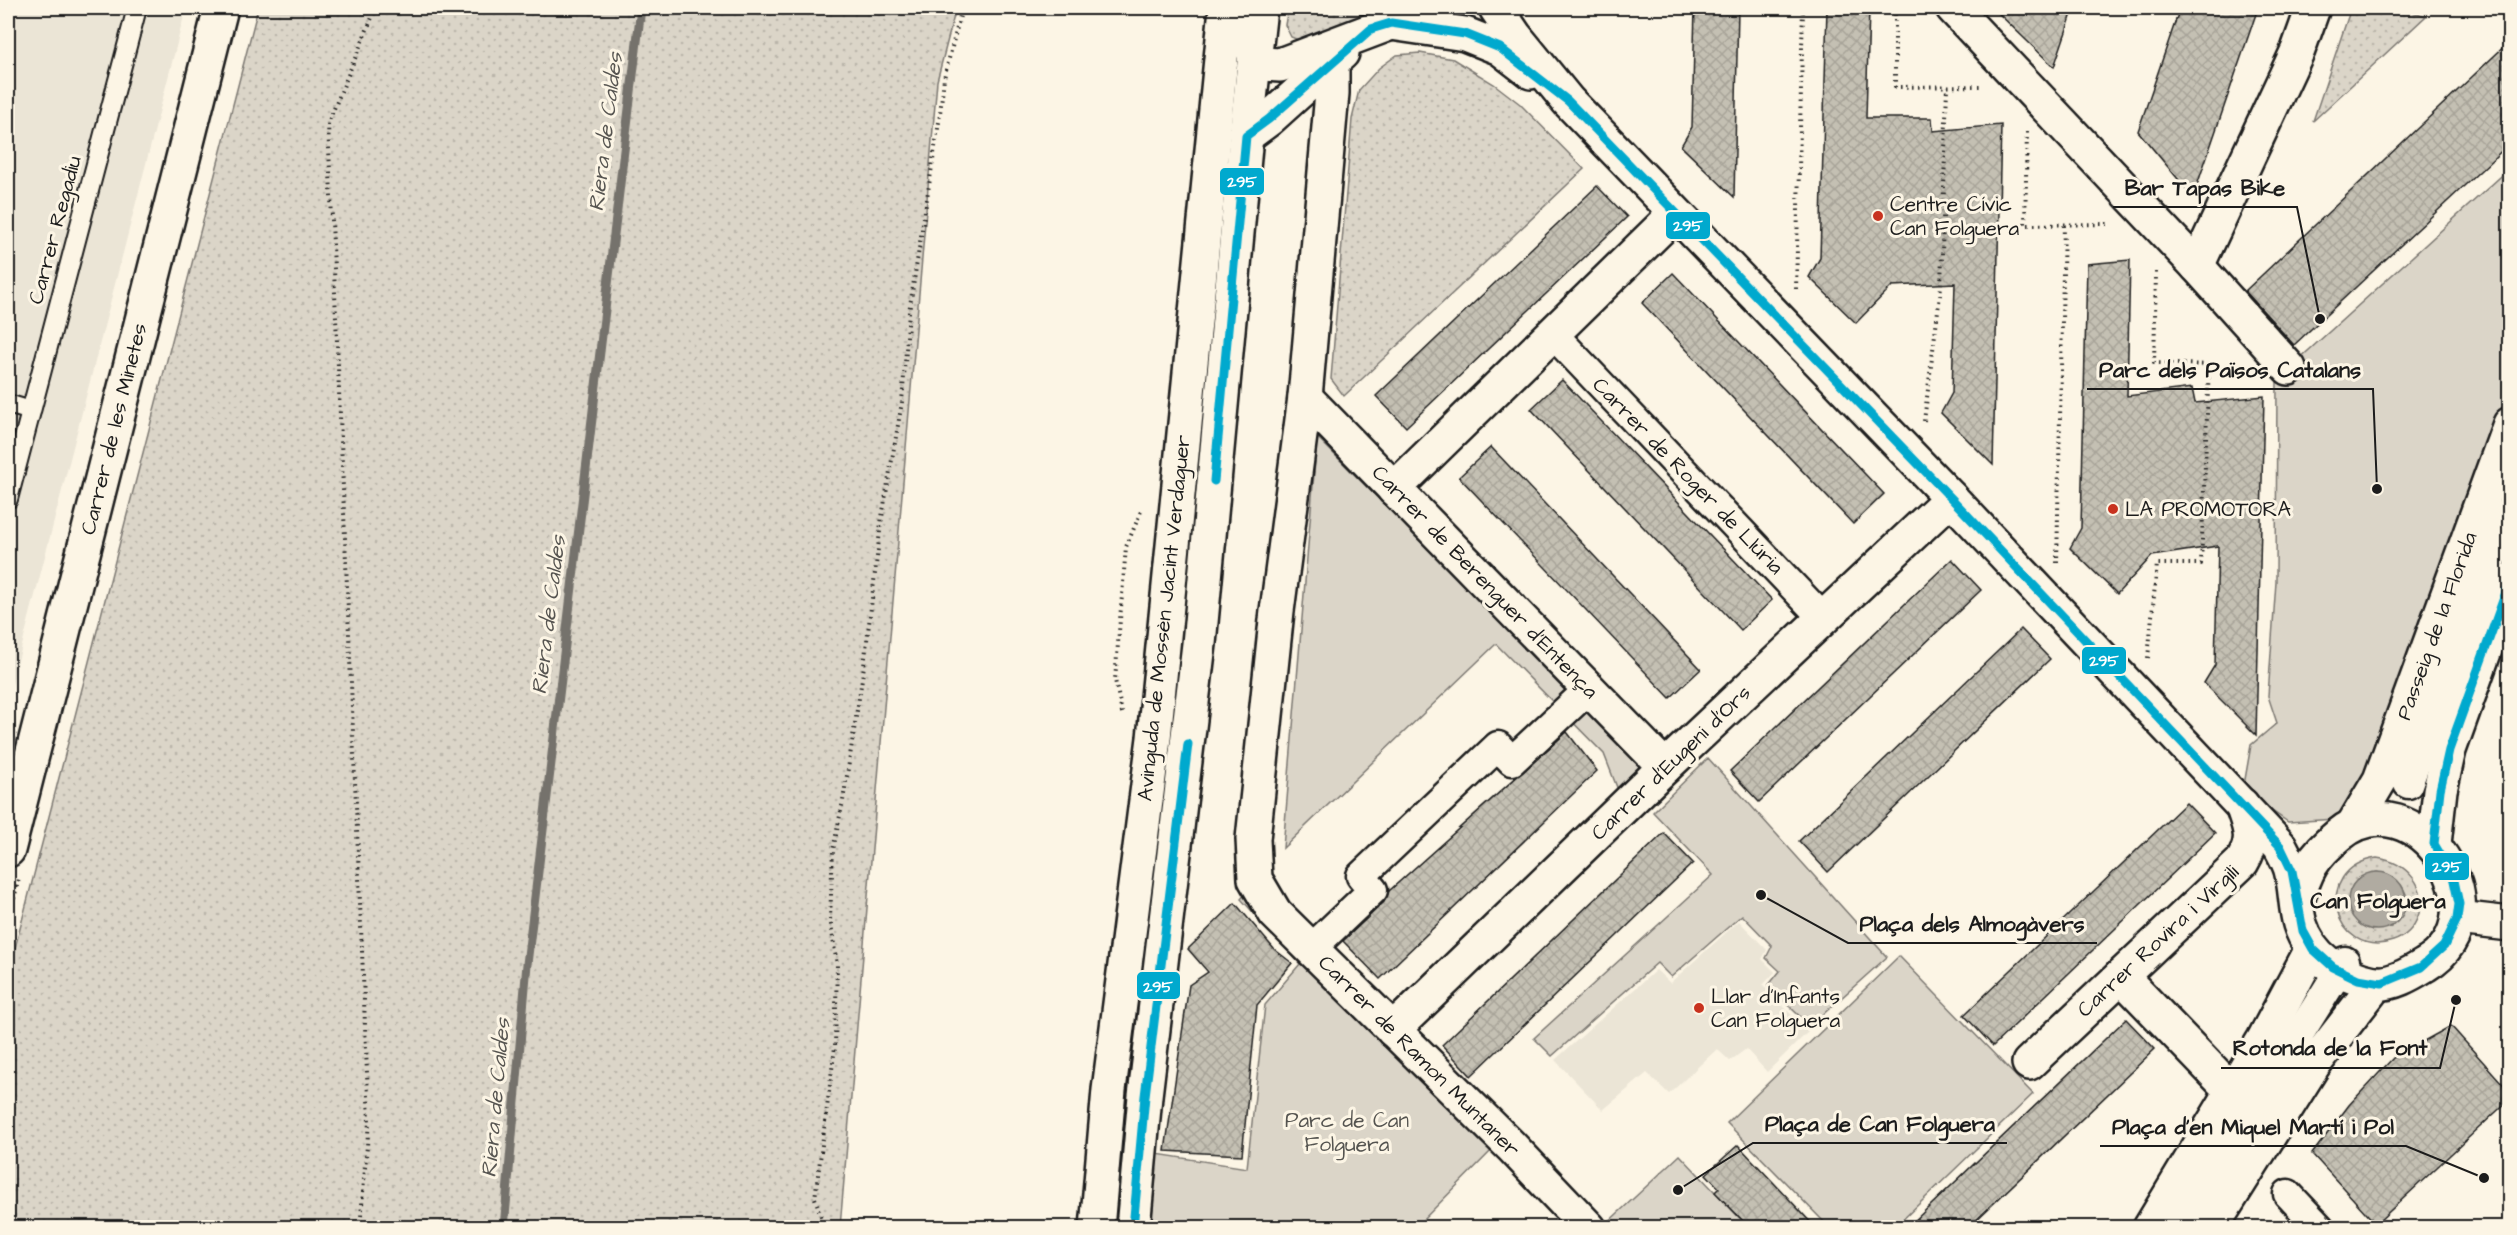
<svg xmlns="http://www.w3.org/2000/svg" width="2517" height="1235" viewBox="0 0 2517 1235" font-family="'Architects Daughter',sans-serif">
<defs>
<pattern id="grass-dots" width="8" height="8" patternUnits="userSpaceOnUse" patternTransform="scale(1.5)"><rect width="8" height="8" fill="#dbd5c8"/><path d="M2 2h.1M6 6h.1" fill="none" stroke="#bbb6ab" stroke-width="1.8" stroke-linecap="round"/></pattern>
<pattern id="building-cross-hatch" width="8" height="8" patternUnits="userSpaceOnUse" patternTransform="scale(1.5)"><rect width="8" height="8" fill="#c4c0b3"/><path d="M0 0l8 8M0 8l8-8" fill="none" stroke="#a8a499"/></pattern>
</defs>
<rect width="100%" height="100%" fill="#fcf5e5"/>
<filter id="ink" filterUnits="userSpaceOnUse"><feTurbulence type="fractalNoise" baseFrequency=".0167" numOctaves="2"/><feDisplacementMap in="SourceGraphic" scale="12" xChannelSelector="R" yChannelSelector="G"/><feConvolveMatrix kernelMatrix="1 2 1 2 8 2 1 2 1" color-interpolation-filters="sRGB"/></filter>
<g filter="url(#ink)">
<g fill="#ebe5d6">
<polygon points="8,8 186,8 8,700"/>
<polygon points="1739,921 1767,950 1762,959 1775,972 1763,985 1808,1032 1767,1072 1746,1049 1730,1061 1717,1049 1669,1094 1647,1073 1603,1110 1555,1060 1656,970 1670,983"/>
</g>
<g fill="url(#grass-dots)" stroke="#7c7872" stroke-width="1.5" fill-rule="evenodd">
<polygon points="258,8 956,8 937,81 840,1227 8,1227 8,975"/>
<polygon points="1288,8 1386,8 1301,41 1291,37 1285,25"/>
<polygon points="2351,8 2400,8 2426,16 2313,121"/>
<polygon points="1420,53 1453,59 1494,84 1520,104 1584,169 1344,396 1331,379 1352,119 1359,90 1379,68 1397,55"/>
<path d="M2377,858c29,4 53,29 41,58 -4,12 -13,21 -25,25 -59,20 -84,-73 -16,-83zM2377,872c14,5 23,7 29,22l-14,33 -20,3 -19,-45 6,-7z"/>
</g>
<g fill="#dbd5c8" stroke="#7c7872" stroke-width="1.5">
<polygon points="2509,169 2509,396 2367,801 2352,818 2288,822 2243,791 2251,745 2277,723 2268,696 2276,582 2277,379"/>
<polygon points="1317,437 1645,766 1620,795 1604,754 1496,644 1283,848"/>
<polygon points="1708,758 1887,957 1810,1026 1768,986 1780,971 1766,958 1772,946 1742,915 1671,977 1657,963 1552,1056 1534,1038 1713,875 1653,812"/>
<polygon points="1246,893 1495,1147 1416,1227 1151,1228 1157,1154 1247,1168 1265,1005 1300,964 1241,899"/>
<polygon points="1899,956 2033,1094 1895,1227 1829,1227 1727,1123"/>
<polygon points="1680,1155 1748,1227 1606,1228 1604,1226"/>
</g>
<circle fill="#b0aba1" stroke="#75726c" stroke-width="1.5" cx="2377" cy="901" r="29"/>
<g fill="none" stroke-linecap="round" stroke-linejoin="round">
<polyline stroke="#75726c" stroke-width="9" points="504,1228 527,964 641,8"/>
</g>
<g fill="url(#building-cross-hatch)" stroke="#1c1c1c" stroke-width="1.5">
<polygon points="1695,8 1738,8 1734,197 1681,146 1692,127"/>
<polygon points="1827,8 1869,8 1866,118 1932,118 1933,131 2001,125 1993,465 1941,413 1952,393 1955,283 1892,286 1856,323 1809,277 1820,258"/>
<polygon points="1993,8 2074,8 2054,67"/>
<polygon points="2180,8 2258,8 2193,197 2138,131"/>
<polygon points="2510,41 2510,143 2294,345 2245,291"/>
<polygon points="1597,186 1627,217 1406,427 1376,396"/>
<polygon points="2130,260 2127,396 2192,388 2195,403 2264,396 2256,735 2204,683 2215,665 2218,546 2152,556 2117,594 2070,548 2081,528 2087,264"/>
<polygon points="1673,273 1884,494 1853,524 1642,303"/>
<polygon points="1562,380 1772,600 1741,630 1531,409"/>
<polygon points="1491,447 1701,669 1670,698 1459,477"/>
<polygon points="1952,559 1981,590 1759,802 1730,771"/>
<polygon points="2021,629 2050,659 1828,872 1799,841"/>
<polygon points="1567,732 1597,771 1380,979 1343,941 1384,902 1389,891"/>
<polygon points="2186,803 2215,833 1993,1046 1964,1015"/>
<polygon points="1664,833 1693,863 1471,1076 1442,1045"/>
<polygon points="1235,903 1274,949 1292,963 1257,1005 1242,1155 1165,1151 1189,985 1208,972 1188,949"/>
<polygon points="2126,1019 2155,1049 1969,1227 1908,1227"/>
<polygon points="2451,1026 2510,1092 2510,1099 2376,1224 2312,1154 2349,1105 2393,1058"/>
<polygon points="1738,1145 1789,1199 1815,1227 1749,1227 1715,1192 1719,1188 1706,1174"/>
</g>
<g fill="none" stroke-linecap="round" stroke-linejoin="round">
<defs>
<g id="service">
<polyline points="8,404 31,411"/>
<polyline points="8,499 137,8"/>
</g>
<g id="pedestrian">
<polyline points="1552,333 1823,618"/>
<polyline points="2408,784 2510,510"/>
<polyline points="1311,949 1373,890 1361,876 1498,746 1512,761 1589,689"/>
<polyline points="2288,1194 2320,1228"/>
<polyline points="2178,1228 2345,961"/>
</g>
<g id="minor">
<path d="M1243,8c0,28 2,33 19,56l18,1 111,-42 30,-15"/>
<path d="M1496,8l19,28 53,65 383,397 329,348c4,8 9,16 11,24 5,18 4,37 9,54 11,35 41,52 74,59 17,3 38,-10 51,-18 85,-50 -10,-193 -86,-130 -26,21 -34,36 -42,67"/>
<polyline points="1953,8 2197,266 2289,368"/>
<polyline points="1391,23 1465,34 1500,48 1531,72"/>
<polyline points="1332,62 1332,93 1305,397 1277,611 1253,839 1255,879 1275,913 1511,1146 1589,1228"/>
<polyline points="1246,136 1269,119 1342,53"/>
<polyline points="2197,266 2298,50 2313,8"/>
<polyline points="1305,397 1665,767"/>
<polyline points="1394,489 1675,214"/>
<polyline points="2355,822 2380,780 2510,424"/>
<polyline points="2434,844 2440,790 2449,750 2510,580"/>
<polyline points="8,850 221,8"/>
<polyline points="2458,918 2510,924"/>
<polyline points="2121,976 2232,1091"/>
<polyline points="1393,1030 1665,767 1951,498"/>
<path d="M2029,1063l213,-201c14,-23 8,-33 0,-57"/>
<polyline points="2150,1228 2264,1039 2312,949"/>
<polyline points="2211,1228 2314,1064 2377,983"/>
</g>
<g id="secondary">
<polyline points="1097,1228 1109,1090 1154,738 1226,8"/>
<polyline points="1133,1228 1145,1096 1199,644 1246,136 1260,8"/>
</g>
</defs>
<use href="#service" stroke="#1c1c1c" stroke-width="22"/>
<use href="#pedestrian" stroke="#1c1c1c" stroke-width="33"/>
<use href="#minor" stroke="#1c1c1c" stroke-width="38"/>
<use href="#secondary" stroke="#1c1c1c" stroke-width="38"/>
<g stroke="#1c1c1c" stroke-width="4" stroke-dasharray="1.5 4.5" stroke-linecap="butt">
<polyline points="1895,8 1895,87 1983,86"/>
<polyline points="2027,132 2025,225 2111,224"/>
<polyline points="2156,272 2154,363 2243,366"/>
<polyline points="1796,289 1803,8"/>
<polyline points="1924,421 1941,287 1947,86"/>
<polyline points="2057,563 2064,224"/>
<polyline points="2148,658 2157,564 2201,564 2209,365"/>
<polyline points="1122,713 1115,680 1126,547 1142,509"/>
<polyline points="8,922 19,879"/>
<polyline points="360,1228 369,1122 328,123 376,8"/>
<polyline points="825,1228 815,1198 835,1047 837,965 830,918 833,850 843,801 864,666 881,523 902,402 909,312 939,122 944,78 962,8"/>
</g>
<use href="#service" stroke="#fcf5e5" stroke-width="18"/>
<use href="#pedestrian" stroke="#fcf5e5" stroke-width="28"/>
<use href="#minor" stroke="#fcf5e5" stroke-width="33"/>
<use href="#secondary" stroke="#fcf5e5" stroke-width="33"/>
<defs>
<g id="bus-1">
<polyline points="1214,481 1246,136 1269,119 1371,29 1391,23 1465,34 1500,48 1568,101 1951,498 2280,846 2292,871 2303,931 2313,949 2333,967 2358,979 2382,983 2421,967 2444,946 2457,919 2459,904 2453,876 2434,844 2440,790 2449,750 2510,581"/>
<polyline points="1133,1228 1145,1096 1188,744"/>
</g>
</defs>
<use href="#bus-1" stroke="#fcf5e5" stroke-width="14"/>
<use href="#bus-1" stroke="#00a9ce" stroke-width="9"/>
</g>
</g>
<g fill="#c8321e" stroke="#fcf5e5" stroke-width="2">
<circle cx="1878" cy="216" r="6"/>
<circle cx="2113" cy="509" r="6"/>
<circle cx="1699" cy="1008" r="6"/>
</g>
<g text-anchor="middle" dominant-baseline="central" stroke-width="6" stroke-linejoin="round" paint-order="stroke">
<g font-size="21" fill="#1c1c1c" stroke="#fcf5e5" text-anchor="start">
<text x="1890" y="204">Centre Cívic<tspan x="1890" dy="24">Can Folguera</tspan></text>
<text x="2125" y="509">LA PROMOTORA</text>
<text x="1711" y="996">Llar d'Infants<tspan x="1711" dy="24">Can Folguera</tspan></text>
</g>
<g font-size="21" fill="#1c1c1c" stroke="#fcf5e5">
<text transform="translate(55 230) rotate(-75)">Carrer Regadiu</text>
<text transform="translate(114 429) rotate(-76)">Carrer de les Minetes</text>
<text transform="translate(1688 476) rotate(46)">Carrer de Roger de Llúria</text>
<text transform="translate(1485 582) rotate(46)">Carrer de Berenguer d'Entença</text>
<text transform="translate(1164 618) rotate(-84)">Avinguda de Mossèn Jacint Verdaguer</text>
<text transform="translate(2437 626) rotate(-70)">Passeig de la Florida</text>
<text transform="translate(1671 763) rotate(-44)">Carrer d'Eugeni d'Ors</text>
<text transform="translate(2158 941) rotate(-43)">Carrer Rovira i Virgili</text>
<text transform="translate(1419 1056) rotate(45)">Carrer de Ramon Muntaner</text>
</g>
<g font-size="21" fill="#555450" stroke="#fcf5e5">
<text x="1347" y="1120">Parc de Can<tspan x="1347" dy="24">Folguera</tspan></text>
</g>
<g font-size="22" font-style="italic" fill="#575551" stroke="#fcf5e5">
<text transform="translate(606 132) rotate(-83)">Riera de Caldes</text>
<text transform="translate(549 615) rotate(-83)">Riera de Caldes</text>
<text transform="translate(496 1098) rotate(-85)">Riera de Caldes</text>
</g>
<g font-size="22" font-weight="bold" fill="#1c1c1c" stroke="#fcf5e5">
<text x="2378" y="901">Can Folguera</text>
</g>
</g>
<path fill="none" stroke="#1c1c1c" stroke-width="2" d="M2320 319L2297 207H2113M2377 489L2373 389H2087M1761 895L1848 943H2097M2456 1000L2440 1068H2221M1678 1190L1753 1143H2007M2484 1178L2406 1146H2100"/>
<g fill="#1c1c1c" stroke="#fcf5e5" stroke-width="2">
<circle cx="2320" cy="319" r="6"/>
<circle cx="2377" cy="489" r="6"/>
<circle cx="1761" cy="895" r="6"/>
<circle cx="2456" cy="1000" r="6"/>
<circle cx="1678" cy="1190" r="6"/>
<circle cx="2484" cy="1178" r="6"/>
</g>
<g font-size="22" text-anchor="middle" font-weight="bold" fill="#1c1c1c" stroke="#fcf5e5" stroke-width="6" stroke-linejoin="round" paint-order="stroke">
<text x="2205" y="195">Bar Tapas Bike</text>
<text x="2230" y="377">Parc dels Països Catalans</text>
<text x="1972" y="931">Plaça dels Almogàvers</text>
<text x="2330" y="1055">Rotonda de la Font</text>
<text x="1880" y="1131">Plaça de Can Folguera</text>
<text x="2253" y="1134">Plaça d'en Miquel Martí i Pol</text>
</g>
<g stroke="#fcf5e5" stroke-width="2">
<rect x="1219" y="167" width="46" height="29" rx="6" fill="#00a9ce"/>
<rect x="1665" y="211" width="46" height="29" rx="6" fill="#00a9ce"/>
<rect x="2081" y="646" width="46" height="29" rx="6" fill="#00a9ce"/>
<rect x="2424" y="852" width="46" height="29" rx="6" fill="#00a9ce"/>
<rect x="1136" y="971" width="45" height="29" rx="6" fill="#00a9ce"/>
</g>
<g font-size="16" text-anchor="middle" font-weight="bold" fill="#fff">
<text x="1242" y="187">295</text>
<text x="1688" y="231">295</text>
<text x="2104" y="666">295</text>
<text x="2447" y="872">295</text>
<text x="1158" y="992">295</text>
</g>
<rect width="2517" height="1235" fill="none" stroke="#fcf5e5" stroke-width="30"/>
<rect x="15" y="15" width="2487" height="1205" fill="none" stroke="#1c1c1c" stroke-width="2" filter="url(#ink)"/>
</svg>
